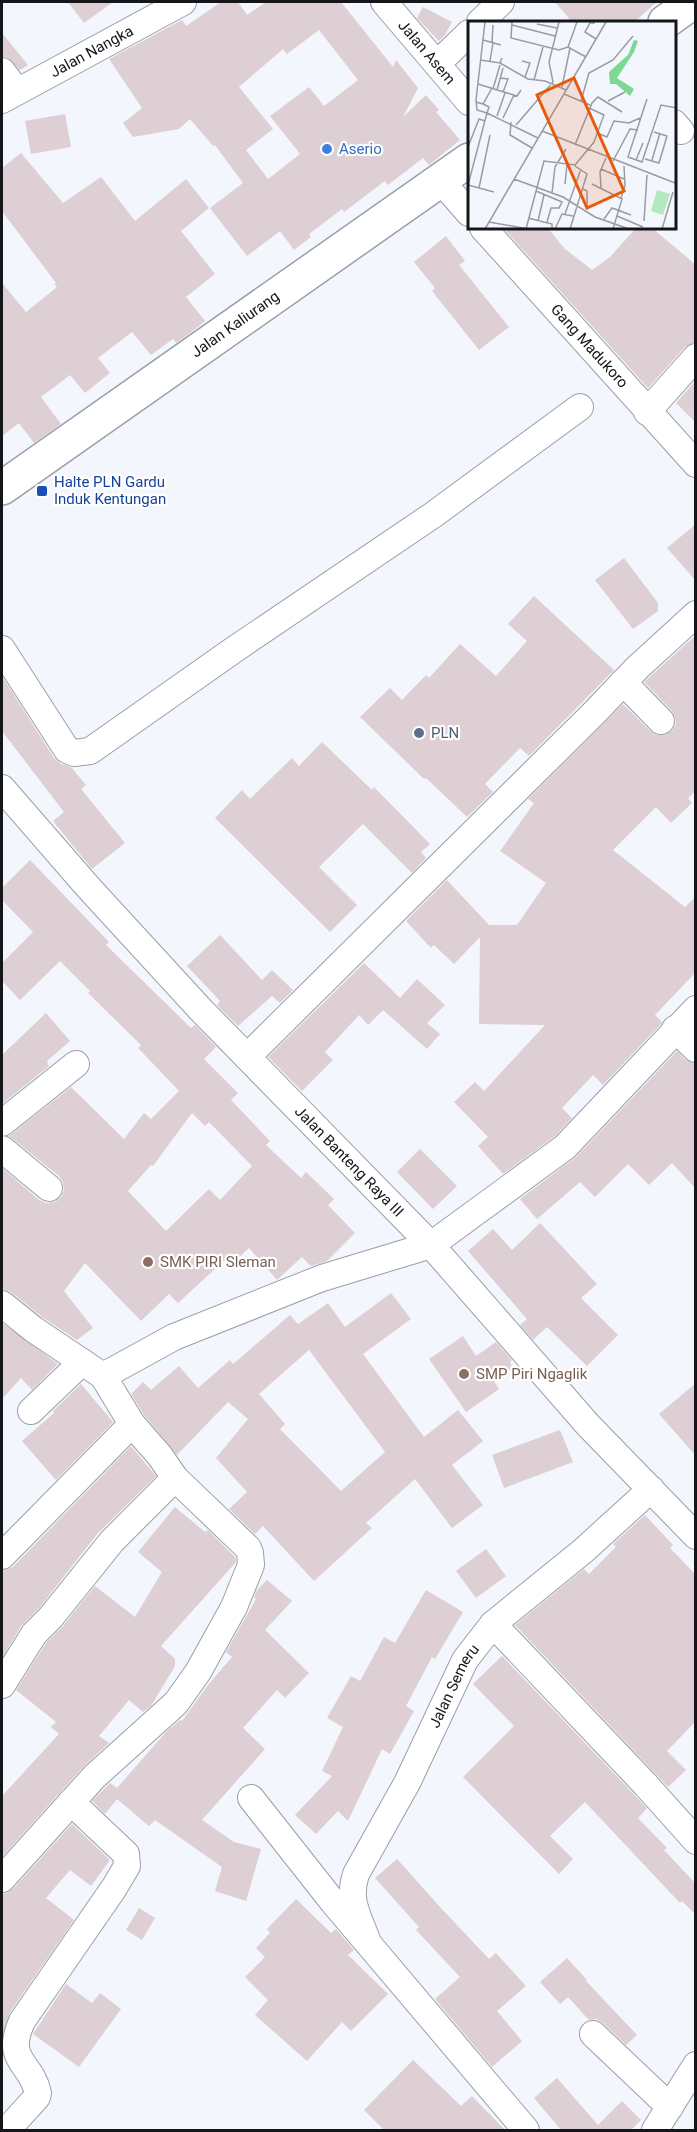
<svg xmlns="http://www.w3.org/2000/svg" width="697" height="2132" viewBox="0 0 697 2132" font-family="Roboto,sans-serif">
<rect width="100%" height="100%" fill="#f3f6fd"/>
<g fill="#ddcfd3" fill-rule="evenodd">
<polygon points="68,2 113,2 84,23"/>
<path d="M221,2h17l9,13 19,-13h75l52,65 3,-7 22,28 -15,29 23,-22 13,15 -3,2 24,28 -31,25 -6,-7 -35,27 -3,-4 -41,31 -2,-3 -33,25 2,3 -17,13 -14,-19 -33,25 -37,-48 33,-25 -28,-38 -2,1 -23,-27 -11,10 -46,8 -10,-14 19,-15 -33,-49 73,-39 4,6zM319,30l39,50 -34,26 -15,-19 -39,29 30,38 -32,25 -22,-29 27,-21 -34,-42 44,-38 4,5z"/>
<polygon points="555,2 657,2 634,22 572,22"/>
<polygon points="423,7 452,22 445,35 439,41 417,18"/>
<polygon points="2,33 28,65 20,70 8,58 2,56"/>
<polygon points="65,114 71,147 31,154 25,121"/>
<polygon points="21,153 63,203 101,177 135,221 186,179 209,208 181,231 215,274 186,297 205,321 190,333 176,343 173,339 151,355 132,332 98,358 110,373 85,393 70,375 41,397 61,424 34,443 19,423 2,436 2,283 26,312 57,287 54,284 56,283 2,211 2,168"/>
<polygon points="503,228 548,228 564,248 592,270 610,257 636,228 652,228 696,265 696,342 685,347 648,388"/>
<polygon points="446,236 465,261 459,265 509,327 479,350 432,291 435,288 414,262"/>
<polygon points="696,380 696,423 676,403"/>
<polygon points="696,524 696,581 667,548"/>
<polygon points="624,558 658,603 658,611 633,629 595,580"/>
<polygon points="534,596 614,670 529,756 520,748 485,784 493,792 467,817 426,778 424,779 360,717 390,688 402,700 426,675 429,678 460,644 496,676 527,641 508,624"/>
<polygon points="696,635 696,791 688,798 692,803 671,823 656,807 613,850 685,907 696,896 696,972 655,1015 662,1022 661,1024 603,1085 593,1075 562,1108 572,1118 555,1136 503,1174 478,1146 488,1137 454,1102 475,1082 484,1091 545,1025 479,1024 480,937 454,964 434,945 431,948 406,921 447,880 489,925 517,925 546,883 500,851 534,803 528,799 623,704 650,731 656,735 665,735 672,731 676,724 675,717 672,711 644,682"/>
<polygon points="2,676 54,758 61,764 71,767 86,785 81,789 125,843 92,869 53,821 64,812 2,731"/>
<polygon points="322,742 372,790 374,787 430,844 421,852 426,858 412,873 363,824 319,867 357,905 330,932 215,818 242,790 250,799 292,758 299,766"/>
<path d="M30,860l79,82 -3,3 85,83 4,-3 21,22 -12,12 34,34 -7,7 39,41 -4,4 35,33 5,-6 28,27 -6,6 27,28 -28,28 -16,5 -9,-9 -25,23 -28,-32 -14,13 -5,-6 -52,48 -9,-9 -28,27 -56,-58 -21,28 29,37 -16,12 -35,-23 -31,-25 -9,-3v-121l37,32 7,3 9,-1 6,-5 3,-7 -1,-8 -4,-6 -50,-40 62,-49 53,52 20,-26 7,6 28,-28 -41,-43 3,-3 -53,-52 2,-2 -30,-30 -40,39 -18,-19v-18l31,-31 -31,-32v-12zM192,1113l13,13 4,-4 43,44 -32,34 -11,-11 -43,42 -38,-40 23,-26 2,1z"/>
<polygon points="220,935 262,980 272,970 293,990 280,1003 272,996 238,1026 217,1005 220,1001 187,966"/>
<polygon points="364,963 400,998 417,979 445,1005 427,1023 440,1034 427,1049 383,1010 368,1025 359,1015 325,1052 333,1060 302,1091 268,1057"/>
<polygon points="46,1013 70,1041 47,1061 49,1066 2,1104 2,1055"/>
<polygon points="677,1051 686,1060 696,1064 696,1189 672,1163 649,1185 628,1164 595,1197 580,1182 537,1219 520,1199 576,1157"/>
<polygon points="420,1149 457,1186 433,1209 397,1172"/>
<polygon points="540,1223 597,1284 581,1298 618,1335 587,1366 547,1327 533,1340 520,1325 527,1319 468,1251 493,1229 512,1250"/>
<path d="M391,1293l20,26 -48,35 61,83 34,-27 25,31 -31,24 31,40 -31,23 -37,-49 -49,44 6,5 -58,53 -51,-55 -8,8 -26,-25 18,-17 -31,-34 32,-39 -20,-17 -51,53 -33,-40 -13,-21 12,-12 8,8 28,-24 19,22 32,-28 3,4 57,-49 8,9 30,-21 17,24zM309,1350l76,102 -44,39 -61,-62 5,-5 -26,-30z"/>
<polygon points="2,1323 58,1364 32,1390 21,1378 2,1399"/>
<polygon points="463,1336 476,1356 496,1342 512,1360 510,1362 513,1368 494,1381 499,1389 466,1412 429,1359"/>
<polygon points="696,1383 696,1456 659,1414"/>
<polygon points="81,1384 113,1422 56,1480 22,1441 54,1413 53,1411"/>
<polygon points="560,1430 573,1462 504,1488 492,1455"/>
<polygon points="131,1446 156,1476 98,1533 40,1607 21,1626 2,1658 2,1571 13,1567"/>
<polygon points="175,1507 205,1532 208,1530 235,1557 236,1562 161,1646 175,1659 175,1666 151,1706 143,1712 129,1700 99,1736 109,1743 83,1767 2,1857 2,1796 59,1734 51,1727 56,1722 16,1690 46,1643 63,1626 95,1586 135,1617 162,1572 138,1552"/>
<polygon points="645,1515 673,1545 670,1548 696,1575 696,1721 667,1751 686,1770 668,1787 515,1625 584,1569 589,1574 616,1547 613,1544"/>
<polygon points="486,1549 506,1576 476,1598 456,1571"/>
<polygon points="267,1580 292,1601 265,1630 309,1673 285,1698 277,1690 243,1728 265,1749 202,1820 234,1842 261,1849 246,1901 215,1891 222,1867 155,1820 149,1826 117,1799 105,1814 92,1801 110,1783 117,1788 166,1732 180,1720 182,1721 208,1685 232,1657 226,1652 256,1599 254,1597 257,1590"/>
<polygon points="426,1590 463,1612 435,1659 432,1657 406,1706 414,1711 390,1754 382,1749 348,1821 338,1811 316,1834 295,1815 332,1776 322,1771 343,1727 327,1718 351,1676 360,1681 384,1637 395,1643"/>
<polygon points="502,1656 647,1808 638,1818 667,1848 664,1850 696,1884 696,1915 682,1901 680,1903 585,1802 550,1836 573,1859 559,1874 463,1777 514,1726 473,1684"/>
<polygon points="72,1824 110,1860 91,1886 70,1870 46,1898 74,1920 10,2012 2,2039 2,1894 7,1893 13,1889"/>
<polygon points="397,1859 440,1907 489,1959 496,1953 526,1986 497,2011 522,2041 492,2067 435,1999 460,1977 416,1930 419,1927 375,1878"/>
<polygon points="296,1899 331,1933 336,1929 354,1950 348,1955 388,1994 351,2031 342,2022 307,2061 255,2015 268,2000 245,1977 265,1957 256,1948 270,1933 267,1929"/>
<polygon points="139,1908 155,1918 142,1940 126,1930"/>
<polygon points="567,1958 587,1980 586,1981 637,2035 626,2045 603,2023 596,2019 589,2020 568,1997 560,2004 540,1982"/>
<polygon points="66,1984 92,2003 100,1993 121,2009 79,2067 33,2034"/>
<polygon points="413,2060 461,2106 472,2096 505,2130 384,2130 364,2110"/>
<polygon points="557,2078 598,2125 622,2101 641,2120 631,2130 561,2130 534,2098"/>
</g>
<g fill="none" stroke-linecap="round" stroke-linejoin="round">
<defs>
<g id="minor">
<path id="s1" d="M384,2l85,100"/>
<polyline points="480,22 501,2"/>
<polyline points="437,64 469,33"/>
<polyline points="2,71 17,91"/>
<path id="s2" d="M2,100l181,-98"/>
<polyline points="674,123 681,131"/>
<polyline points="441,181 469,213"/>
<path id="s3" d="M483,228l213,236"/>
<polyline points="647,412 696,357"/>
<polyline points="2,649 67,750 74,753 90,751 235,649 433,515 580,407"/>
<polyline points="623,682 661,721"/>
<path id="s4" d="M2,788l86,99 113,123 230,235 157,180 108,111"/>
<polyline points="675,1029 696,1049"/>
<polyline points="247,1057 595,712 637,668 696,614"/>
<polyline points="2,1123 76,1064"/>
<polyline points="2,1149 49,1188"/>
<polyline points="2,1304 33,1329 103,1376 174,1337 322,1278 431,1245 565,1147 696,1009"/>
<polyline points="31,1411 82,1362"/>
<polyline points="2,1556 132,1424"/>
<polyline points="493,1624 645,1784 696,1841"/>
<polyline points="2,1685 34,1634 51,1617 112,1541 175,1478"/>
<polyline points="251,1798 333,1902 526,2130"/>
<polyline points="2,1879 94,1777 176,1703 198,1672 234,1607 251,1565 250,1553 248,1548 175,1478 160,1456 132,1424 103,1376"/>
<path id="s5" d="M368,1943c-9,-27 -21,-41 -12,-69l51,-91 58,-123 28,-36 90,-73 68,-62"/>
<polyline points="593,2034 670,2107"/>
<path d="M7,2130l30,-33 1,-4c-7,-32 -34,-31 -16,-72l92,-133 13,-22 -1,-12 -55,-52"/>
<polyline points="655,2130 696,2065"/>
</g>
<g id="major">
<polyline points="665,22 693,2"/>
<path id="s6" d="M2,488l467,-328"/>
</g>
</defs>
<use href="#minor" stroke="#9a9ea9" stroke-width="28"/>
<use href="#major" stroke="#9a9ea9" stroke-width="36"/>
<use href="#minor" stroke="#fff" stroke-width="26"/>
<use href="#major" stroke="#fff" stroke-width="33"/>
</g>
<circle fill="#3f7fe0" stroke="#fff" stroke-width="2" cx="327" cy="149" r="6"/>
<rect fill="#1a4fb4" stroke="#fff" stroke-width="2" x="36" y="485" width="12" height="12" rx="3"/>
<circle fill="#5c6f8a" stroke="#fff" stroke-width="2" cx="419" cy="733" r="6"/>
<g fill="#8d6e63" stroke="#fff" stroke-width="2">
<circle cx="148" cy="1262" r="6"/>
<circle cx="464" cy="1374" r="6"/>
</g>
<g text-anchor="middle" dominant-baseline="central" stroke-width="4.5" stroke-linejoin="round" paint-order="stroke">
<g font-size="15" fill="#14161a" stroke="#fff">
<text stroke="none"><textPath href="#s2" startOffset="102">Jalan Nangka</textPath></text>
<text stroke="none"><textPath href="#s1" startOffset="66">Jalan Asem</textPath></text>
<text stroke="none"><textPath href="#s6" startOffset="285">Jalan Kaliurang</textPath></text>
<text stroke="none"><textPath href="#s3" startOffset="159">Gang Madukoro</textPath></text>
<text stroke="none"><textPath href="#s4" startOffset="510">Jalan Banteng Raya III</textPath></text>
<text stroke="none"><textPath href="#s5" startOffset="284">Jalan Semeru</textPath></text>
</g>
<g font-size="15" fill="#366cbe" stroke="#fff" text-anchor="start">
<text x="339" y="149">Aserio</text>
</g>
<g font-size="15" fill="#164399" stroke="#fff" text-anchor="start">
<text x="54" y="482">Halte PLN Gardu<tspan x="54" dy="17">Induk Kentungan</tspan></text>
</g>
<g font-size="15" fill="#4e5e75" stroke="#fff" text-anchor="start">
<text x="431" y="733">PLN</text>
</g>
<g font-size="15" fill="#785e54" stroke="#fff" text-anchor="start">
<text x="160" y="1262">SMK PIRI Sleman</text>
<text x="476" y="1374">SMP Piri Ngaglik</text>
</g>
</g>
<g transform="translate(468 21)">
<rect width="208" height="208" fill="#f3f6fd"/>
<path d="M189,169l13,4 -7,21 -12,-4z" fill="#b4e8be"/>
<path d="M166,19l4,1 -4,11 -17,26 17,11 -4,7 -14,-12h-6l-1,-12 19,-17z" fill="#7ed793"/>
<path fill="none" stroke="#9a9ca2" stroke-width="1.5" d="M44,1l-1,16 48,12 9,-3 18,10M127,2h-5l-5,9 11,7M69,3l20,4M44,4l43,11M15,19l18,5M24,22l1,-18M100,26l9,-25M12,39l20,3 2,-5M22,40l3,-18M54,40l8,2 -5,14M32,42l28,16 17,2 21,9M32,57l8,1 -5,13M66,59l9,-33M10,63l39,12 4,-6M94,66l8,-39M25,68l7,-24M29,69l6,-22M96,73l26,11M179,78l-19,58 14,5 19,-57 16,3M113,80l8,-28 24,-13 20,-24M140,80l17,-9M8,81l7,2 9,-16M15,83l6,3 -2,6 51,25M29,95l8,-23M35,97l11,-23M43,101l-1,13 22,13M48,104l37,-43 -4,-20 10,-40M74,110l133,52M129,112l10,4 7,-16 15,2 11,-5M107,124l17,-42 6,-6 24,15M0,126l11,-28 6,2M177,138l14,4 8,-27 -13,-4M168,139l7,-17M184,139l8,-27M145,140l17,-32 8,1M133,148l23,10M46,158l49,18 32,20 34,12M97,163l2,-20M124,163l30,15 -9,30M0,164l19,-72 -10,-3 -1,-10 9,-78M0,164l26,7M11,167l11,-53M133,167l-1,-16 6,-14M115,168l4,2v18M68,170l26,11 -3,6h-8l-4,14M84,172l3,-26 11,-18M153,177l4,-12 -1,-20M97,193l16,-45M149,195l26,11M60,197l24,6v5M136,198l8,-11 19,7M70,200l6,-26M176,200l3,-46M21,201l40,7M17,208l121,-207M58,208l18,-68 31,4 19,-23 10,-27 -15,-7M87,208l7,-15 11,2M102,208l17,-55 -12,-8M194,208l11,-37"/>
<path fill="#e8590c" fill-opacity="0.15" stroke="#e8590c" stroke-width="3" d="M106,57l50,113 -37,17 -50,-113z"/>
<rect width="208" height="208" fill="none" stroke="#14161a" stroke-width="3"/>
</g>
<rect width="697" height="2132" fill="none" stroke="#14161a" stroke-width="6"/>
</svg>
